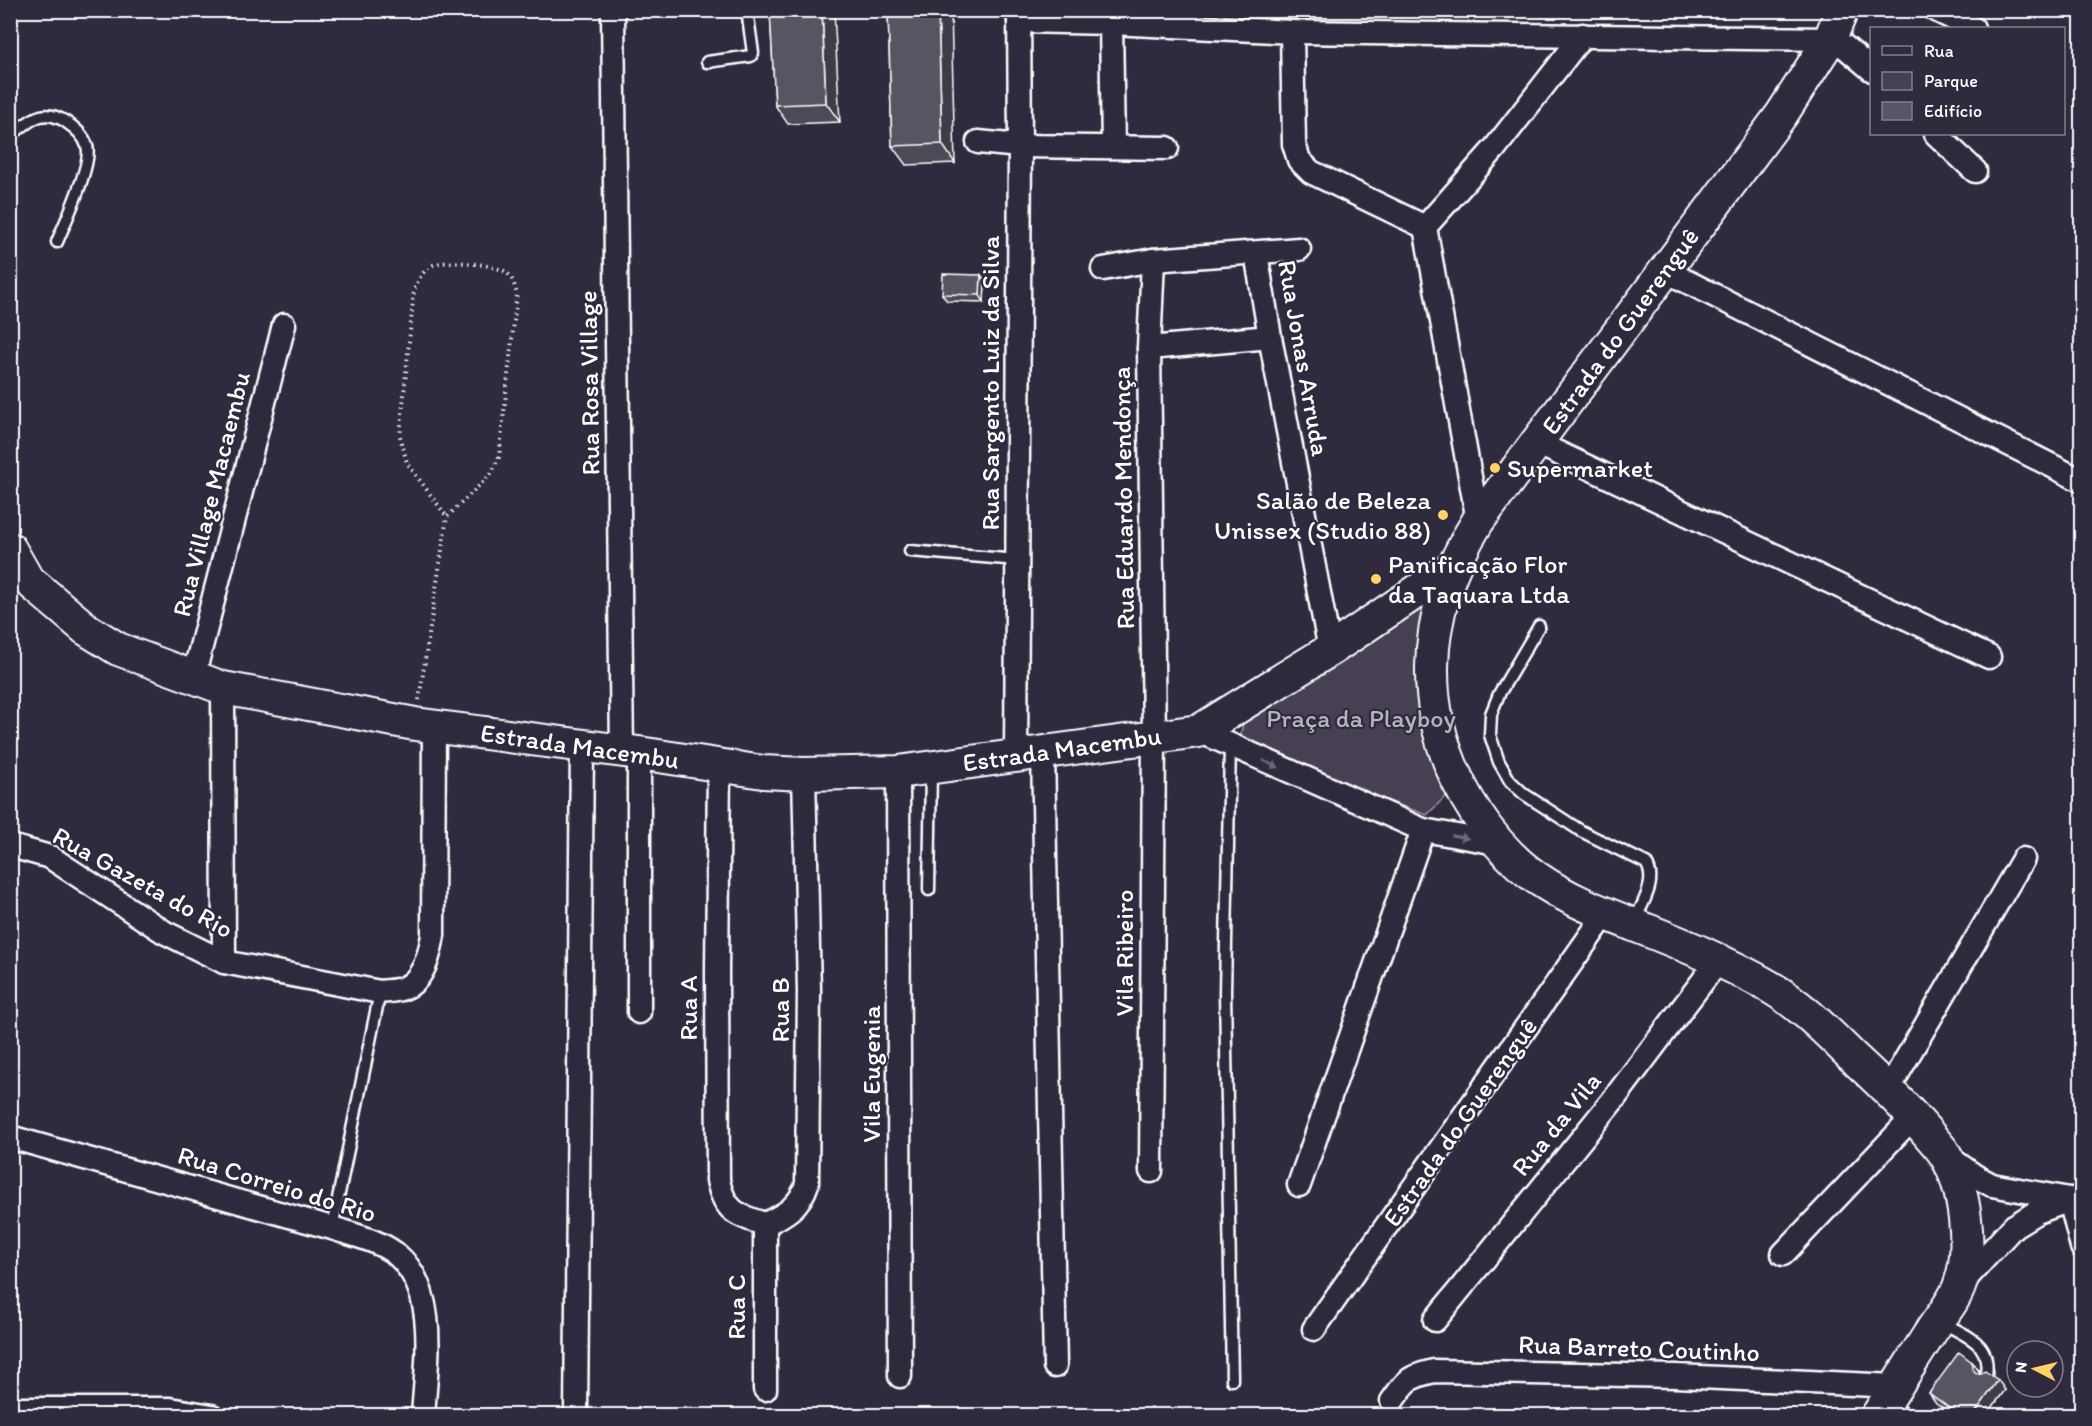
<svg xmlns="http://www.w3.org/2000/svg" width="2092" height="1426" viewBox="0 0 2092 1426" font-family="Itim,sans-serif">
<rect width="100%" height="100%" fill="#2f2a3d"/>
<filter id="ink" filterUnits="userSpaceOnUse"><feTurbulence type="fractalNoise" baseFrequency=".0167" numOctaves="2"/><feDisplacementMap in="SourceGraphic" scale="12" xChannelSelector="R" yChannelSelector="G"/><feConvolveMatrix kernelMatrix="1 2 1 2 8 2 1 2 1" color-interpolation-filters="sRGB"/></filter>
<g filter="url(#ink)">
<polygon fill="#464152" stroke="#a2a0a8" stroke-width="1.5" points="1441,582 1434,602 1457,785 1427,815 1242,749 1241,733 1244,718"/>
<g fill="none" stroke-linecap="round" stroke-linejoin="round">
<defs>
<g id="lane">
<polyline points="707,62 751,56 753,53 747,10"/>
<path d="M10,136c20,-15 32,-30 56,-14 9,6 18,13 21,24 6,16 -22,77 -30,96"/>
<polyline points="910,551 1018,560"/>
<path d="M1539,626l-40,68 -8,20 -1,21 9,27 11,19 14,13 57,37 65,32c12,18 -4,41 -12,59"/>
<polyline points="1230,746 1225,992 1232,1380"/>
<polyline points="929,890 931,770"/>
<polyline points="2081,906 2082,907"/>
<polyline points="332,1228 380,992"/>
<path d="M1942,1322c26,16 49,19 44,54"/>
<polyline points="1888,1405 1909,1416"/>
</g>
<g id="street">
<polyline points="1936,10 1973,28"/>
<polyline points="613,13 622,752"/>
<polyline points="1019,21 1111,23 1292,32 1830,39 1845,47 1872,70"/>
<polyline points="1111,23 1113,146"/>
<polyline points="1292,32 1294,144 1299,160 1311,172 1425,227"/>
<polyline points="1936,134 1975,171"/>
<polyline points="978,142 1020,146 1167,148"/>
<polyline points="1256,253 1270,337 1330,650"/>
<polyline points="1103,269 1153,260 1299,249"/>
<polyline points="1664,270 2082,481"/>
<polyline points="1149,348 1270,337"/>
<polyline points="1537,443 1989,657"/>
<polyline points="1478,521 1425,227 1495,148 1583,35"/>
<polyline points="193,678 284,325"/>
<polyline points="223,688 224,962"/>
<polyline points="1199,731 1423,830 1497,843"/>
<polyline points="1043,751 1055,1366"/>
<polyline points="639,753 639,1012"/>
<polyline points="1016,755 1020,146 1019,10"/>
<path d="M719,765l-2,206 1,209c6,30 18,36 47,44"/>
<polyline points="898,772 900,1376"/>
<path d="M10,847l8,1 32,9 114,75 60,30 156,30c7,-1 17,-1 24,-4 20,-8 26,-35 29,-53l1,-209"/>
<polyline points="1888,1090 2023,859"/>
<path d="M10,1137l322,91c21,7 46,12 64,26 44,37 30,111 27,162"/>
<polyline points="1947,1156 1975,1176 1992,1185 2069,1199"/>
<polyline points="1151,1171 1154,736 1149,348 1153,260"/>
<polyline points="1299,1185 1423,830"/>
<polyline points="2070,1200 2082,1247"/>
<path d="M765,1224c20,-9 35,-18 42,-40l2,-193 -5,-217"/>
<polyline points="765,1224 765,1389"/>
<polyline points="1783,1254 1914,1116"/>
<polyline points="1962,1283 2014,1226 2037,1212 2082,1196"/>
<polyline points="1435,1320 1613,1100 1718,961"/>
<polyline points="1314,1329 1605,915"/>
<path d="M1392,1401c15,-21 16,-24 42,-30l242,5 220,10"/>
<polyline points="10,1409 170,1409 212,1416"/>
<polyline points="576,1416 582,746"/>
</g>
<g id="secondary">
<path d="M1842,10l-12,29 -48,75 -304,407c-59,94 -63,198 -2,292 17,26 36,48 61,65 30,21 64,34 97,47 46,18 93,37 136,62 33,19 59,47 86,73 27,25 52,49 75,77 5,6 11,12 15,19 19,31 27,94 14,128 -5,16 -19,32 -28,46 -18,28 -36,57 -55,86"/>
<polyline points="10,549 27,579 86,629 118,649 223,688 415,724 639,753 763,772 804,774 898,772 1199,731 1330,650 1453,567"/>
</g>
</defs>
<use href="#lane" stroke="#fff" stroke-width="15"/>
<use href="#street" stroke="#fff" stroke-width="27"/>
<use href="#secondary" stroke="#fff" stroke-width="36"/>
<path stroke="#fff" stroke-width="4" stroke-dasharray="1.5 4.5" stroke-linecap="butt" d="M419,700l28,-183 44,-43 8,-17 18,-163c-2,-7 -4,-16 -10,-21 -10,-9 -62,-14 -74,-8 -11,6 -14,14 -19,25l-14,146 7,27 40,54"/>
<use href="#lane" stroke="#2f2a3d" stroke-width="10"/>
<use href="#street" stroke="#2f2a3d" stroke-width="22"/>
<use href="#secondary" stroke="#2f2a3d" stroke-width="32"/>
</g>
<g fill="#4d4956" stroke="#fff" stroke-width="1.5">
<polygon points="770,10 840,122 788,124 775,105"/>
<polygon points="888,10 955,163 906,165 892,146"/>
<polygon points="981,275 985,281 984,302 947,301 942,294"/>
<polygon points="1972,1362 1979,1371 1979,1373 2005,1390 1986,1416 1954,1416 1936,1403 1929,1393"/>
</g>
<g fill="#3e3c46" stroke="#fff" stroke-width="1.5">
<polygon points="822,10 834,10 840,122 826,103"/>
<polygon points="938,10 951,10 955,163 942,144"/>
<polygon points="981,275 985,281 984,302 980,295"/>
<polygon points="1972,1362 1979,1371 1979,1379 1972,1369"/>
<polygon points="1998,1380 2005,1390 1986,1416 1973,1416"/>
</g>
<g fill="#595564" stroke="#fff" stroke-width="1.5">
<polygon points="770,10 822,10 826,103 775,105"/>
<polygon points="888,10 938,10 942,144 892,146"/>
<polygon points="943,274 981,275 980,295 942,294"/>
<polygon points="1959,1352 1972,1362 1972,1369 1975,1372 1979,1374 1985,1371 1998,1380 1973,1416 1960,1416 1929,1393"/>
</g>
<defs><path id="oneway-solid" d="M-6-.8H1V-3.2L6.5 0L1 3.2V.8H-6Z" transform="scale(1.5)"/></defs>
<g fill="#6d6a77">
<use href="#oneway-solid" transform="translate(1271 764) rotate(24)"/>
<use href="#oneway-solid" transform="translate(1460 837) rotate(10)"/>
</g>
</g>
<g fill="#ffd166" stroke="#2f2a3d" stroke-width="2">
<circle cx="1495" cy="468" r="6"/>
<circle cx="1443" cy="515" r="6"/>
<circle cx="1376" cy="579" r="6"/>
</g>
<g text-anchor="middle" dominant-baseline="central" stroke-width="4.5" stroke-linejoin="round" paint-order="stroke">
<g font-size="26" fill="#fff" stroke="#2f2a3d">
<text transform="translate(1620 331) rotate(-54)">Estrada do Guerenguê</text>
<text transform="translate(1304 358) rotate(80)">Rua Jonas Arruda</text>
<text transform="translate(589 383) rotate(-91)">Rua Rosa Village</text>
<text transform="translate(990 383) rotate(-90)">Rua Sargento Luiz da Silva</text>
<text transform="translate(211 494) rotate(-76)">Rua Village Macaembu</text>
<text transform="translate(1123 498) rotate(-91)">Rua Eduardo Mendonça</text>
<text transform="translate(580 746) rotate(8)">Estrada Macembu</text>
<text transform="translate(1062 749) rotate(-8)">Estrada Macembu</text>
<text transform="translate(143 882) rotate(29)">Rua Gazeta do Rio</text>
<text transform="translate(1124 953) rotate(-90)">Vila Ribeiro</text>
<text transform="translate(688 1008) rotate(-90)">Rua A</text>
<text transform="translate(780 1010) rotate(-90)">Rua B</text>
<text transform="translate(871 1074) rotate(-90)">Vila Eugenia</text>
<text transform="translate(1460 1122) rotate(-55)">Estrada do Guerenguê</text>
<text transform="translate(1556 1124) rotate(-51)">Rua da Vila</text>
<text transform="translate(277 1184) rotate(17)">Rua Correio do Rio</text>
<text transform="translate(736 1307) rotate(-90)">Rua C</text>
<text transform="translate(1639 1348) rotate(2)">Rua Barreto Coutinho</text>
</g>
<g font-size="26" fill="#fff" stroke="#2f2a3d" text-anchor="start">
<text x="1507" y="468">Supermarket</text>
<text x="1431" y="500" text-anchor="end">Salão de Beleza<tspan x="1431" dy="30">Unissex (Studio 88)</tspan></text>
<text x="1388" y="564">Panificação Flor<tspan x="1388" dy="30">da Taquara Ltda</tspan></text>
</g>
<g font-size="26" fill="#b5b3ba" stroke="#2f2a3d">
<text x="1361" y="718">Praça da Playboy</text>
</g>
</g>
<rect width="2092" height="1426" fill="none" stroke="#2f2a3d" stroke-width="36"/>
<rect x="18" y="18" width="2056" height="1390" fill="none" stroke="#fff" stroke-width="2" filter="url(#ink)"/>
<rect x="1870" y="27" width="195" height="108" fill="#2f2a3d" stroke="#827f8b" stroke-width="1.5"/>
<rect x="1882" y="46" width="30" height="9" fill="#2f2a3d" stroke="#827f8b" stroke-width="1.5"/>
<text x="1924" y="57" font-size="18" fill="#ffffff">Rua</text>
<rect x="1882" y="72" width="30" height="18" fill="#464152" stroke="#827f8b" stroke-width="1.5"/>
<text x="1924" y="87" font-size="18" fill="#ffffff">Parque</text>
<rect x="1882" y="102" width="30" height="18" fill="#595564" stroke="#827f8b" stroke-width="1.5"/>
<text x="1924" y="117" font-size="18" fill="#ffffff">Edifício</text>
<g transform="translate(2035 1369) rotate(277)"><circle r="28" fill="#2f2a3d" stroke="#827f8b" stroke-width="1.5"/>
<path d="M0-4.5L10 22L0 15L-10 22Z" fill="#ffd166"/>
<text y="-9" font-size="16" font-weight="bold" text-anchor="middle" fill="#ffffff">N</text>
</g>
</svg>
